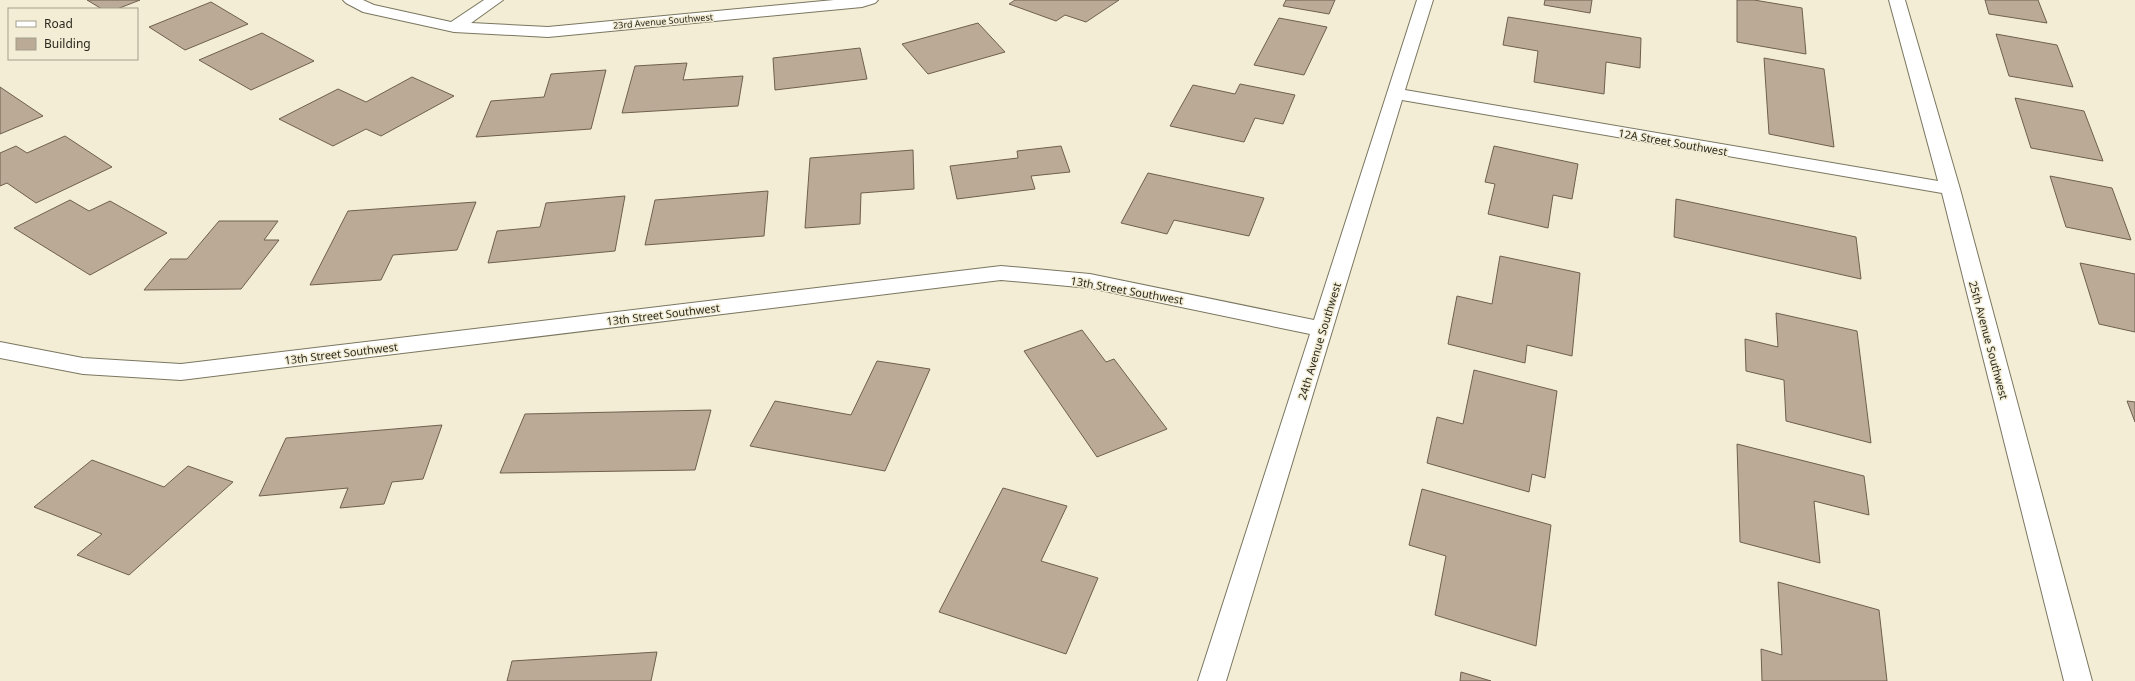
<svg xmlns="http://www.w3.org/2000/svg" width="2135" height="681" viewBox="0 0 2135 681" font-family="'Noto Sans',sans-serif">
<rect width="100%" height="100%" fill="#f2edd4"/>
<g fill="#bbaa96" stroke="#6f604e">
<polygon points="87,0 140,0 117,9 102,9"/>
<polygon points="1015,0 1119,0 1086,22 1065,15 1056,21 1009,4"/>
<polygon points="1286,0 1335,0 1329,14 1283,6"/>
<polygon points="1545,0 1592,0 1590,13 1544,5"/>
<polygon points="1737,0 1754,0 1802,8 1806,54 1737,42"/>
<polygon points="1985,0 2038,0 2047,23 1989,14"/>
<polygon points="211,2 248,24 185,50 149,27"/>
<polygon points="1508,17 1641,38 1640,68 1606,62 1604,94 1534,82 1538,51 1503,45"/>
<polygon points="1279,18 1327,27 1304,75 1254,65"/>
<polygon points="978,23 1005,52 928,74 902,44"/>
<polygon points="262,33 314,61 251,90 199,60"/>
<polygon points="1996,34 2057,45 2073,87 2009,76"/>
<polygon points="860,48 867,79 775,90 773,58"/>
<polygon points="1764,58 1824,69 1834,147 1769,134"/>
<polygon points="687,63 683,80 743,76 738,106 622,113 635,66"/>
<polygon points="606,70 591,129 476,137 491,101 544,97 551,74"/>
<polygon points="412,77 454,96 381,136 366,129 333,146 279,119 338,89 366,102"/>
<polygon points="1240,84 1295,95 1283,124 1255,118 1244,142 1170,126 1193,85 1235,94"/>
<polygon points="0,87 43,116 0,134"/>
<polygon points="2015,98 2084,111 2103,161 2031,148"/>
<polygon points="65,136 112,167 36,203 7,183 0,186 0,153 16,146 27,153"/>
<polygon points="1061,146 1070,172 1031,176 1035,189 957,199 950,166 1018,158 1017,151"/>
<polygon points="1494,146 1578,164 1572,199 1553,195 1548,228 1488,214 1495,184 1485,182"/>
<polygon points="913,150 914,189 861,193 860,224 805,228 810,158"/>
<polygon points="1148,173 1264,198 1249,236 1174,220 1167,234 1121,223"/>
<polygon points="2050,176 2112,188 2131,240 2066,227"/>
<polygon points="768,191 764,236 645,245 655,200"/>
<polygon points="625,196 615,251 488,263 497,231 540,227 546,203"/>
<polygon points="1676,199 1856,237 1861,279 1674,237"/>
<polygon points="70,200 89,211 110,201 167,233 90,275 14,228"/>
<polygon points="476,202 457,250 393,255 381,280 310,285 348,211"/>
<polygon points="219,221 278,221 264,240 279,240 241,289 144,290 170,259 187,259"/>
<polygon points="1500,256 1580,273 1572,356 1527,345 1525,363 1448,344 1457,296 1492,304"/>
<polygon points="2080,263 2135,274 2135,332 2099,324"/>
<polygon points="1776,313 1857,331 1871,443 1786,421 1784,380 1746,371 1745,339 1778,347"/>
<polygon points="1082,330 1106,362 1114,359 1167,429 1097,457 1024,351"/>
<polygon points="877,361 930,369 885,471 750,446 775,401 851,415"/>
<polygon points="1474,370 1557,391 1545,478 1532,474 1529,492 1427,463 1437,417 1463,424"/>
<polygon points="2127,401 2135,402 2135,422"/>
<polygon points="711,410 695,470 500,473 525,414"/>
<polygon points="442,425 423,479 392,482 384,504 340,508 348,488 259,496 286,438"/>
<polygon points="1737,444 1864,476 1869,515 1814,501 1820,563 1740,542"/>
<polygon points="92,460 164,487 188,466 233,482 129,575 77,555 102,534 34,507"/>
<polygon points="1003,488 1067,506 1041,561 1098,578 1066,654 939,612"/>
<polygon points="1422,489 1551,525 1536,646 1435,615 1446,556 1409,545"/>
<polygon points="1778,582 1879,610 1887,681 1762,681 1761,649 1782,655"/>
<polygon points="657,652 651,681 507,681 512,661"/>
<polygon points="1461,672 1491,681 1460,681"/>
</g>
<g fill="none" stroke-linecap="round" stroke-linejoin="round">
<defs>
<g id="minor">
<polygon points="343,0 363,0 374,5 451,22 484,0 503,0 471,23 548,27 834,0 878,0 875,3 862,7 548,37 454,32 363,12 346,3"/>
<polygon points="1417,0 1433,0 1405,90 1938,181 1889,0 1905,0 1960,189 2092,681 2064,681 1942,193 1402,100 1226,681 1198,681 1310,334 1090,288 1001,280 181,380 83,374 0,358 0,342 83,358 181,364 1001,266 1090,274 1314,320"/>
</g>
</defs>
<use href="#minor" stroke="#7a7660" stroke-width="2"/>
<use href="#minor" fill="#fff" fill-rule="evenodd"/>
</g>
<g text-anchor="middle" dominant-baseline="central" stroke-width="3" stroke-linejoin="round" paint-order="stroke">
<g font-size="9" fill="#2b2920" stroke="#f2edd4">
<text transform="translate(663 21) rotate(-5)">23rd Avenue Southwest</text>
</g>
<g font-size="11" fill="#2b2920" stroke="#f2edd4">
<text transform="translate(1673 142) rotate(10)">12A Street Southwest</text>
<text transform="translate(1127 290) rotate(10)">13th Street Southwest</text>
<text transform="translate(663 314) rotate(-7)">13th Street Southwest</text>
<text transform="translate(1989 340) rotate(75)">25th Avenue Southwest</text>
<text transform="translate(1319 341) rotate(-73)">24th Avenue Southwest</text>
<text transform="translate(341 353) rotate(-7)">13th Street Southwest</text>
</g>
</g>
<rect x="8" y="8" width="130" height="52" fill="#f2edd4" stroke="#a29f8c"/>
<rect x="16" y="21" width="20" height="6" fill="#ffffff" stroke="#a29f8c"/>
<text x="44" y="28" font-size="12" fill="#2b2920">Road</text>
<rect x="16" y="38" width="20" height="12" fill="#bbaa96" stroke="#a29f8c"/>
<text x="44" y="48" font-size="12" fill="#2b2920">Building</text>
</svg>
